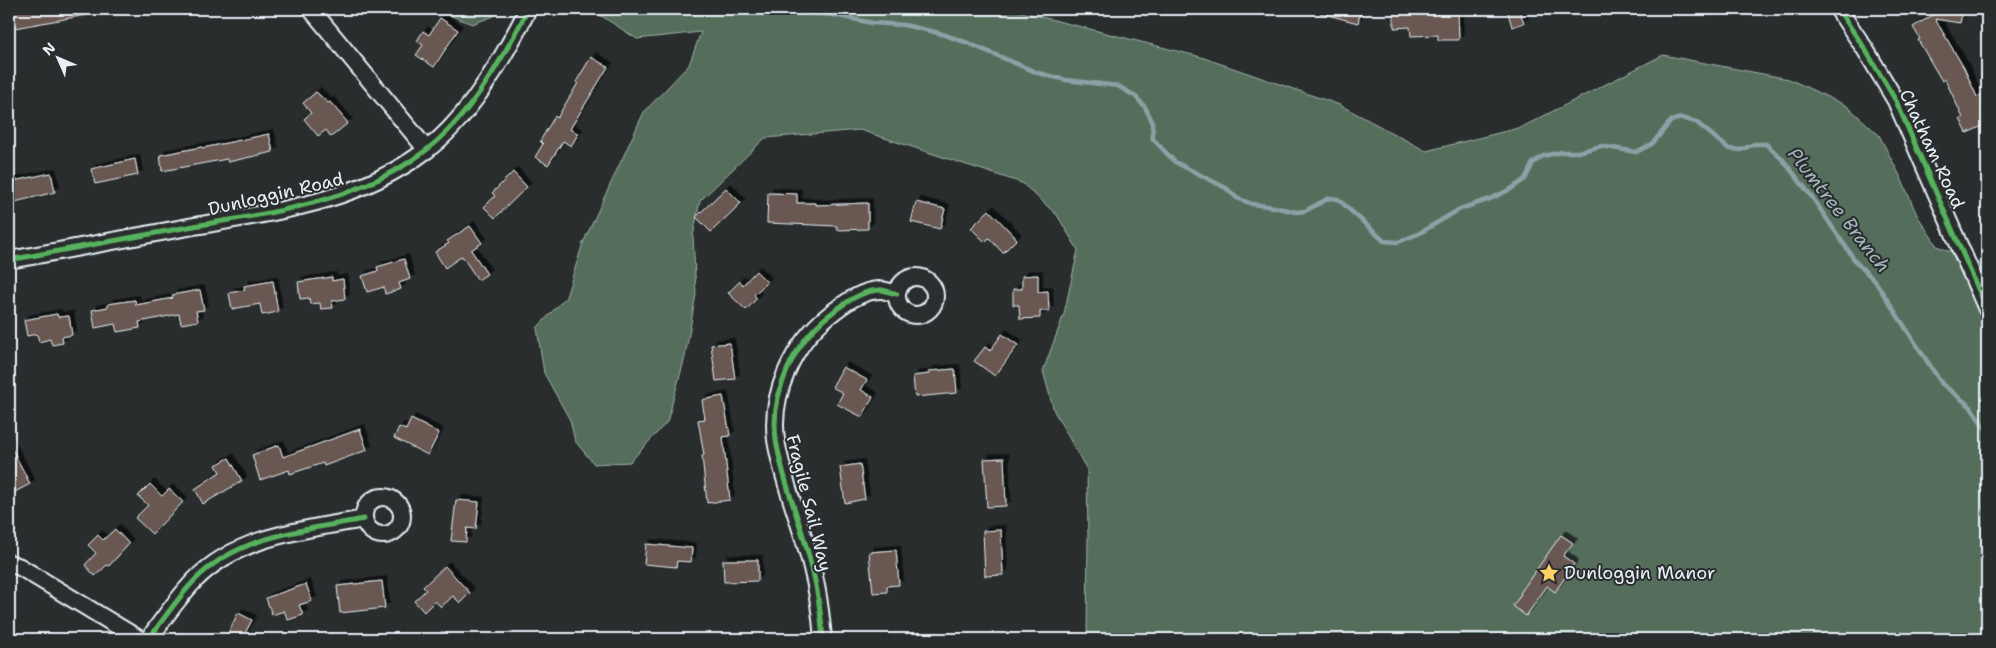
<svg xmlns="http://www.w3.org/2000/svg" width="1996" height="648" viewBox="0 0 1996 648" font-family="'Shantell Sans',sans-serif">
<defs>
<filter id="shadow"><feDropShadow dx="4.5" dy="-4.5" stdDeviation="0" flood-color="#0009"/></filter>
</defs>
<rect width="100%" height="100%" fill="#2a2d2e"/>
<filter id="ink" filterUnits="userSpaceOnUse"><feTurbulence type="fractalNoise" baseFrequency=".02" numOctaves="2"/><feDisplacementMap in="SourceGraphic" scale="10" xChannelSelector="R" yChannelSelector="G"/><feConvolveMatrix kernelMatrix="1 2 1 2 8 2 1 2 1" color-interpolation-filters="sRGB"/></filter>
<g filter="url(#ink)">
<g fill="#556e5c" stroke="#9eb0aa">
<polygon points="419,9 499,9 494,16 472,24 444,13"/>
<polygon points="583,9 1010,9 1201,57 1340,105 1426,151 1522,127 1663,55 1789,79 1847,106 1879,135 1901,178 1917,215 1937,246 1987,267 1987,639 1087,639 1088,537 1087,470 1054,411 1043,371 1064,314 1078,250 1057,215 1022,183 860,130 765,138 700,201 693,236 696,294 685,357 667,422 630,462 594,464 575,441 570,420 544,373 537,328 566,297 583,243 644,112 689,65 701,32 637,39 603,17"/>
</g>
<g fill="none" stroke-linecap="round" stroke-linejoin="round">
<polyline stroke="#8ba1a6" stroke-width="4.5" points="775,9 834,15 872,23 904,25 939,33 968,43 1038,73 1066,80 1118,86 1135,96 1145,107 1152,121 1153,139 1175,162 1226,188 1237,198 1252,204 1274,207 1296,212 1305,211 1329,198 1338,199 1384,241 1398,242 1418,234 1460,209 1490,199 1511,189 1525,179 1533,163 1543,156 1562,152 1578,152 1601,146 1636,152 1652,144 1671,121 1681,118 1696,122 1729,149 1741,150 1754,144 1766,144 1783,160 1812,197 1856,262 1875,281 1942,384 1970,406 1987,431"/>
</g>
<g fill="#695851" stroke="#e8f1f8" filter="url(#shadow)">
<polygon points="9,9 91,9 92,14 9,29"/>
<polygon points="1320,9 1361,9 1358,23 1320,13"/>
<polygon points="1410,9 1458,9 1459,40 1438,40 1438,35 1411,36 1410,27 1394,28 1394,10"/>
<polygon points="1507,9 1519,9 1524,23 1512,27"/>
<polygon points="1943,9 1963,9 1960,23 1935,19 1964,68 1977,97 1987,92 1987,124 1967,133 1960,119 1963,118 1945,79 1942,81 1918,40 1920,39 1913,27"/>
<polygon points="440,18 458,30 434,67 416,55 423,45 417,41 423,31 429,35"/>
<polygon points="591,57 608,67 570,129 578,134 571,146 563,141 548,165 535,157 543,144 540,141 555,116 557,118 578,83 576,82"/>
<polygon points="316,92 328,103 330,102 348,123 331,137 326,130 318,136 304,119 311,113 303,103"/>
<polygon points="269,134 273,152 228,162 227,159 162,171 160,155 202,147 203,148"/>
<polygon points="135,159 138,175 95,184 91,169"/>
<polygon points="513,172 527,187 495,218 484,207 495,196 492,193"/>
<polygon points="51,173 55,192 11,203 9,182"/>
<polygon points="726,188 741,203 711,232 696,217"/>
<polygon points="768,193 797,194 797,203 816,203 816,205 868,203 868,229 837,230 837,226 767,223"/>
<polygon points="916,202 945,209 940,229 911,222"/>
<polygon points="989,210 1017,239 1003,253 989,238 985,242 971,228"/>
<polygon points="470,226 482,243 471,250 487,274 478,280 462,256 445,268 435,252 449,243 447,241"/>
<polygon points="404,259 410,279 399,283 401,289 385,294 384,287 367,292 362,276 378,271 377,267"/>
<polygon points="756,271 767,282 754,295 757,298 746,310 728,293 740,281 743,285"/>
<polygon points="1038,275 1038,292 1048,291 1049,311 1040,311 1040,318 1020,319 1019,305 1013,305 1013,289 1022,289 1022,276"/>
<polygon points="332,277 332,281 343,279 345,299 332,301 333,308 321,309 320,303 310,304 309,298 300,299 298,282"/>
<polygon points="273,281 278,312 262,315 260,304 232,309 229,293 245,290 244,286"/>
<polygon points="200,290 204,310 196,311 198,321 181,324 179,314 139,322 140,328 117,332 115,324 95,328 92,310 108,307 108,304 135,300 136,305 173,298 172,295"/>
<polygon points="57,314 58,317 69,316 72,335 62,337 63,343 52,345 50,339 39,342 37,334 27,336 24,320"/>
<polygon points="1002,334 1018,345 995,376 974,361 985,347 990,351"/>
<polygon points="730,343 735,379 716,381 711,345"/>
<polygon points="843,367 867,380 861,390 873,397 862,417 837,404 843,393 832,387"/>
<polygon points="955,369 957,393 915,397 913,376 929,374 929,371"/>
<polygon points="723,396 730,436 723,437 730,500 707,503 702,456 704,455 698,420 705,419 702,400"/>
<polygon points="411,419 439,433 428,455 394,438 399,427 406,430"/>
<polygon points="360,429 367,450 324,466 323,463 290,474 289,470 260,480 252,455 279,445 283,457"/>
<polygon points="9,443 30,484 9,495"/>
<polygon points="229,458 242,481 203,504 195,489 220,472 216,465"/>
<polygon points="1004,458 1006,506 987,507 984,459"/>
<polygon points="860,464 865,499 845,503 840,467"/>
<polygon points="150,484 162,496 169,489 183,502 152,534 135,518 148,505 138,496"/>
<polygon points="456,500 479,502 476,529 467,528 466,542 451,541"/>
<polygon points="115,529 129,544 109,566 107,565 95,576 85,565 96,553 88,545 98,535 103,540"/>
<polygon points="1001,530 1003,575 985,576 983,531"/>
<polygon points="1561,535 1573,543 1563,556 1574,564 1555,592 1547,586 1526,616 1513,606 1521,594 1520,593"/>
<polygon points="646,544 692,548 691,562 677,561 676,567 644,564"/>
<polygon points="896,550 899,585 887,586 887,592 873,593 869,552"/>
<polygon points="723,560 758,560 758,581 724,582"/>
<polygon points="445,566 470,593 460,603 453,596 441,607 435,601 424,612 414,601 426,590 423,587"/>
<polygon points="382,581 385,608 340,613 337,586"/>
<polygon points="306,584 312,601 299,605 303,615 288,620 284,611 272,615 266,598"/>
<polygon points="238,613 252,620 242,639 225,639"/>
</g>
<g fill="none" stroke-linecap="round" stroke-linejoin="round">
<defs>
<g id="street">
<polyline points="311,9 427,150"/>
<polyline points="1838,9 1865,49 1896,101 1987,309"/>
<path d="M9,260c62,-11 124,-23 185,-34 81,-14 164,-24 231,-75 44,-32 79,-94 103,-142"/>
<circle cx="916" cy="296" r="19"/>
<circle cx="383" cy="516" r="19"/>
<polyline points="9,563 20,567 139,639"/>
<path d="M149,639c14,-20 28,-40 45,-58 44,-46 111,-51 170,-62"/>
<path d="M823,639c-2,-24 -5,-48 -11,-71 -10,-43 -29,-84 -36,-128 -6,-46 17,-96 52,-124 15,-12 35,-27 54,-26 5,1 10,3 15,4"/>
</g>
</defs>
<use href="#street" stroke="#e8f1f8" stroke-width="20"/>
<use href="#street" stroke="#2a2d2e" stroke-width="16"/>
<defs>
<g id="cycleway">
<polyline points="1838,9 1865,49 1896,101 1987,309"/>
<path d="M9,260c62,-11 124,-23 185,-34 81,-14 164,-24 231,-75 44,-32 79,-94 103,-142"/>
<path d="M149,639c14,-20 28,-40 45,-58 44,-46 111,-51 170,-62"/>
<path d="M823,639c-2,-24 -5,-48 -11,-71 -10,-43 -29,-84 -36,-128 -6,-46 17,-96 52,-124 15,-12 35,-27 54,-26 5,1 10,3 15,4"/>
</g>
</defs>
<use href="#cycleway" stroke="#2a2d2e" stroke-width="8"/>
<use href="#cycleway" stroke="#56b35d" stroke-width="5"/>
</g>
</g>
<defs>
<symbol id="sight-bare" viewBox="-9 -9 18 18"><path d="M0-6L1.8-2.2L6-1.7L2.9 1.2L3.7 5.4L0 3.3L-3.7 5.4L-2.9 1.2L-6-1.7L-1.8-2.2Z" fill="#ffd166" stroke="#2a2d2e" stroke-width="2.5" paint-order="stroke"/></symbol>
</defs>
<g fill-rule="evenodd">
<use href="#sight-bare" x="1535" y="559" width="28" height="28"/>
</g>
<g text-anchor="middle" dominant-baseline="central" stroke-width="4" stroke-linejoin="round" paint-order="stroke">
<g font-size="18" fill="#e8f1f8" stroke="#2a2d2e">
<text transform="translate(1932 149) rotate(65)">Chatham Road</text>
<text transform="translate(276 194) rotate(-13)">Dunloggin Road</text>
<text transform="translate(809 503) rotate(76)">Fragile Sail Way</text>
</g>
<g font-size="18" fill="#e8f1f8" stroke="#2a2d2e" text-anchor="start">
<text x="1564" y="573">Dunloggin Manor</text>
</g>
<g font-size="19" font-style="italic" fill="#a2b5bb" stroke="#2a2d2e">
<text transform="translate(1839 210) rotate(52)">Plumtree Branch</text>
</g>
</g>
<rect width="1996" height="648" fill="none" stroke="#2a2d2e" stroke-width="30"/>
<rect x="15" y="15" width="1966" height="618" fill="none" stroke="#e8f1f8" stroke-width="2" filter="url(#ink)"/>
<g transform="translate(58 58) rotate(315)" stroke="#2a2d2e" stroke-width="4" paint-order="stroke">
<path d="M0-4L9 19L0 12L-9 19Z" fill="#e8f1f8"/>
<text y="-8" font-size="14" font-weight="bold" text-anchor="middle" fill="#e8f1f8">N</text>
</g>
</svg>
